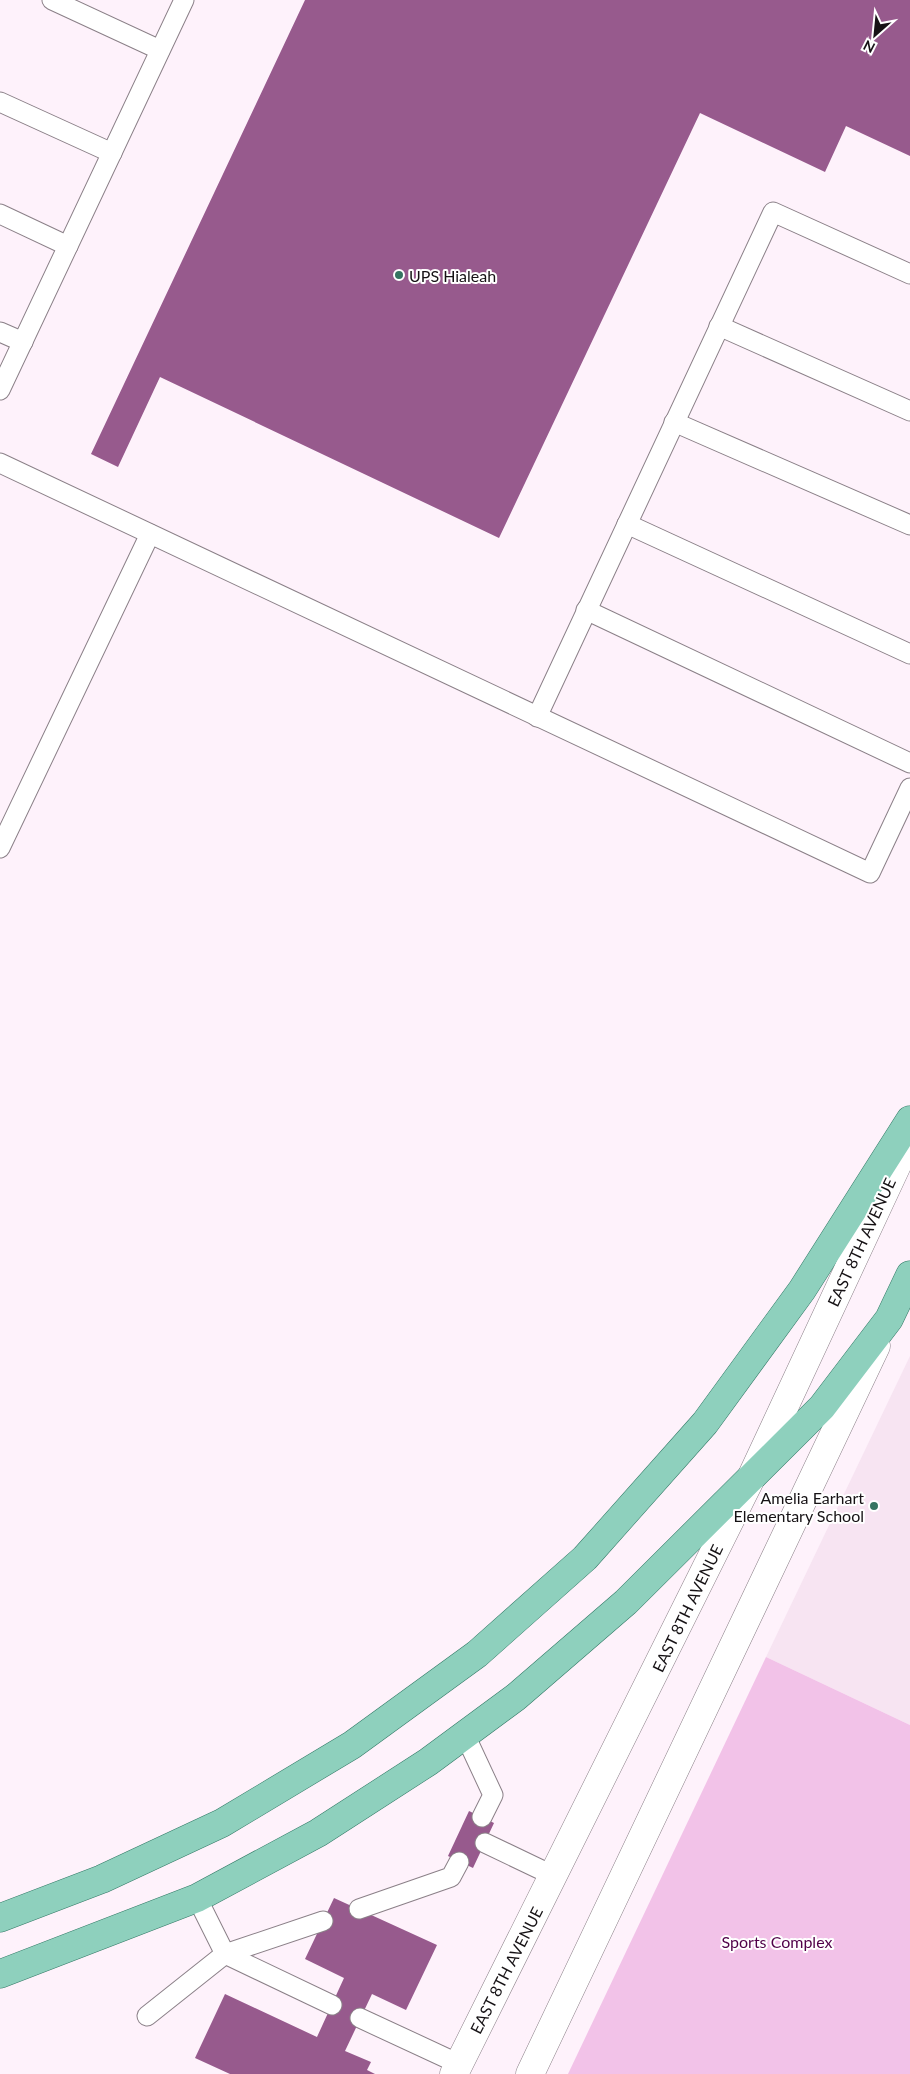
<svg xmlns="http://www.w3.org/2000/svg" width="910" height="2074" viewBox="0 0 910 2074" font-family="Lato,sans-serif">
<rect width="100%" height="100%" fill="#fef2fb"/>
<polygon fill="#f7e4f2" points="910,1356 910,1725 766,1657"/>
<polygon fill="#f2c2e8" points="766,1657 910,1725 910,2074 568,2074"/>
<g fill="#975a8d">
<polygon points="305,0 910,0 910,156 846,126 825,172 700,113 499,538 160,377 118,467 91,454"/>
<polygon points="469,1811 494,1823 473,1868 448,1856"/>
<polygon points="334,1898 437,1945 406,2010 372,1994 345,2051 371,2062 367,2070 375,2074 230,2074 195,2058 225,1994 317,2037 344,1978 305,1959"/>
</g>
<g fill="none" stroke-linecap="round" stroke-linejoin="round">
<defs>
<g id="lane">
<polyline points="52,0 160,50"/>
<polyline points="0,102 112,153"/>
<polyline points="0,214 68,246"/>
<polyline points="719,326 910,411"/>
<polyline points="0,332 23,342"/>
<polyline points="0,390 184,0"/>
<polyline points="674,422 910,525"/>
<polyline points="0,463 870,873 910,788"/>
<polyline points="627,524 910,654"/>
<polyline points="586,610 910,763"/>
<polyline points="537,717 773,212 910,274"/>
<polyline points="0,848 150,534"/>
<polyline points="465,1735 493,1795 482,1817"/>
<polyline points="485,1843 554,1876"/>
<polyline points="197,1898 225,1954 332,2005"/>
<polyline points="359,1909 451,1877 459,1862"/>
<polyline points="147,2016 225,1954 323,1921"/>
<polyline points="360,2018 459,2064"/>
</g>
<g id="secondary">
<polyline points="454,2074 751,1478 910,1137"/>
<polyline points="530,2074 876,1346"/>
</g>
<g id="primary">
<polyline points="0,1918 102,1879 222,1823 352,1745 477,1654 585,1558 705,1423 802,1290 910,1120"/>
<polyline points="0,1974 197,1898 318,1833 428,1762 516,1697 626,1602 822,1407 889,1319 910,1275"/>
</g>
</defs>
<use href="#lane" stroke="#8b8088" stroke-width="21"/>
<use href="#secondary" stroke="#8b8088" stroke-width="29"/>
<use href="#primary" stroke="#337966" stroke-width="29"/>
<use href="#lane" stroke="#fff" stroke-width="19"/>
<use href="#secondary" stroke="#fff" stroke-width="28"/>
<use href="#primary" stroke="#8ed0bd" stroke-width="28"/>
</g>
<g fill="#357461" stroke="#fff" stroke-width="2">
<circle cx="399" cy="275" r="5"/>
<circle cx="874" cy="1506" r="5"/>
</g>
<g text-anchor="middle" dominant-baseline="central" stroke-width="4" stroke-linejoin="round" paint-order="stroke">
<g font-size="16" fill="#161215" stroke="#fff" text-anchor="start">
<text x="409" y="275">UPS Hialeah</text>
<text x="864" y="1497" text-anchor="end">Amelia Earhart<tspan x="864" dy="18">Elementary School</tspan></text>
</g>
<g font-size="16" fill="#161215" stroke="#fff">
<text transform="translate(861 1242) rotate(-65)">EAST 8TH AVENUE</text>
<text transform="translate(687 1608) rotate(-64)">EAST 8TH AVENUE</text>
<text transform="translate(506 1970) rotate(-63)">EAST 8TH AVENUE</text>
</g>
<g font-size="16" fill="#510049" stroke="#fff">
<text x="777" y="1941">Sports Complex</text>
</g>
</g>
<g transform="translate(875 35) rotate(207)" stroke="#ffffff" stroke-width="4" paint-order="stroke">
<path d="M0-4L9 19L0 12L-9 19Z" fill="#161215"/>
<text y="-8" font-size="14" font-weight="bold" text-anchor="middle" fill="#161215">N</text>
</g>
</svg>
